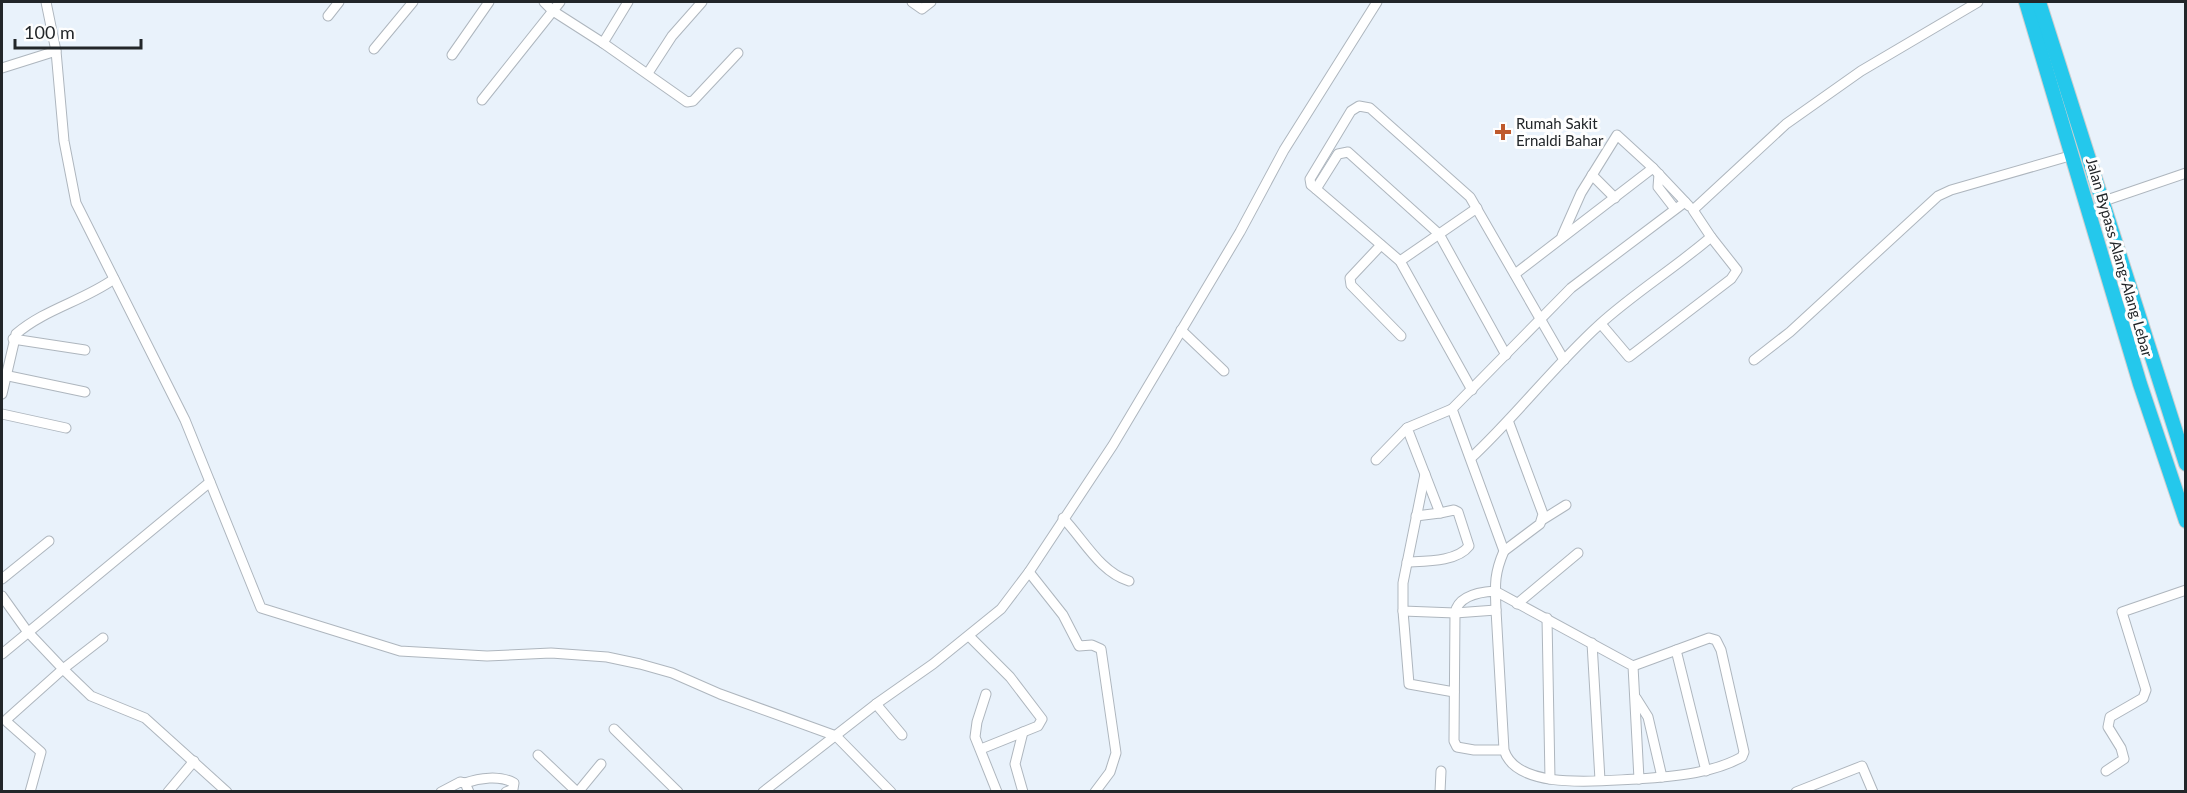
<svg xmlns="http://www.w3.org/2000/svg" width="2187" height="793" viewBox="0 0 2187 793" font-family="Lato,sans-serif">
<rect width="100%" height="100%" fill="#e9f2fb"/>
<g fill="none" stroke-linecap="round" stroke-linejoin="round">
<defs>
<g id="minor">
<polyline points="46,2 56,51 64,141 76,203 185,420 261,608 400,651 487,656 551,653 607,657 640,664 672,673 720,694 836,736 891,792"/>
<polyline points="544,2 553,11 603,43 628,2"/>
<polyline points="912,2 922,9 931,2"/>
<polyline points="328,16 339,2"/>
<polyline points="603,43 687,102 693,101 738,53"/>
<polyline points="374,49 413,2"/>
<polyline points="452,55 489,2"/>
<polyline points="2,68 56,51"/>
<polyline points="648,73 672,36 702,2"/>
<polyline points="482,100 560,2"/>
<polyline points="1659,174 1658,187 1675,209"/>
<polyline points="1592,175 1615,198"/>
<polyline points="1316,189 1311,185 1310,179 1351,111 1359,106 1370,108 1470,197 1564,360"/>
<polyline points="2101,202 2186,173"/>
<polyline points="1562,236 1581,193 1617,135 1653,168"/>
<polyline points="1381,245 1350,278 1351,285 1401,336"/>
<polyline points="1400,261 1477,208"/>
<polyline points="1515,274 1653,168 1689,206"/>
<polyline points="1601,324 1629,357 1731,279 1737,270 1711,237"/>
<polyline points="1181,330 1224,371"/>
<polyline points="13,339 85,350"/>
<polyline points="1754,360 1790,332 1938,196 1951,190 2073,155"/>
<polyline points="4,375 85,392"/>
<polyline points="1472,390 1400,261 1316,189 1338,154 1348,152 1439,234 1506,355"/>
<path d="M2,394l14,-60c29,-25 67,-33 98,-55"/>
<polyline points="2,414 66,428"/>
<path d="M1471,458c45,-42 82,-91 128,-133 35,-32 76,-57 112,-88l-18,-27 93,-86 75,-53 117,-69"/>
<polyline points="1376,460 1407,428"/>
<polyline points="1425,474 1403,583 1403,611 1455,613 1496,610"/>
<polyline points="1416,516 1440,513"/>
<path d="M1063,518c21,22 37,54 66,63"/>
<polyline points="1542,520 1566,505"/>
<polyline points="1504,551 1540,524 1543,514 1509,423"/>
<path d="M1407,562c18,-1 50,0 62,-16l-11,-34 -4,-2 -14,3 -33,-85 45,-19"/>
<polyline points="1029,572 1063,615 1079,646 1092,645 1101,649 1116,753 1110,772 1095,792"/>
<polyline points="2,579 49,541"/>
<polyline points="2,596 27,631 63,669 7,719 7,722 41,752 30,792"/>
<polyline points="1517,604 1578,553"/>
<polyline points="1403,611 1409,684 1454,692"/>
<polyline points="1547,618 1550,779"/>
<polyline points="969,636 1010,677 1042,719 1038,726 981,749"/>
<polyline points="103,638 63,669 91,696 145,718 227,792"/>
<polyline points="1592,643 1600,780"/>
<polyline points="1676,650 1706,771"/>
<polyline points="2,654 210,482"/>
<path d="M1633,666l76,-28 7,2 5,10 23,102 -2,5c-31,17 -68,19 -103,22"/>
<polyline points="986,694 977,722 975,737 997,792"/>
<polyline points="1636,698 1648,717 1662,777"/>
<polyline points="876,704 902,735"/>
<polyline points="614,729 678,792"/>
<path d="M1504,750h-30l-17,-3 -3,-6 1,-128c3,-17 24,-21 40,-22l138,75 6,113c-35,1 -122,13 -135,-29l-8,-140c-1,-25 -2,-36 8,-59l-52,-142 119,-121 114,-86"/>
<polyline points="538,755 577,792"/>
<polyline points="2106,771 2124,759 2121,748 2108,727 2110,717 2143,698 2146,690 2122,612 2186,590"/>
<path d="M465,783c14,-5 35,-8 49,0l-1,6 -7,3"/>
<polyline points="168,792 194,761"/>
<polyline points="441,792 460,782 465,783 469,792"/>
<polyline points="578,792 601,764"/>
<polyline points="763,792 876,704 933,664 1001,609 1029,572 1113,445 1240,232 1284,150 1377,2"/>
<polyline points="1023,792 1015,764 1023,732"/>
<polyline points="1440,792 1441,771"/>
<polyline points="1796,792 1862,766 1873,792"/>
</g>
<g id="highway">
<polyline points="2026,2 2140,384 2186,521"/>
<polyline points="2039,2 2186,464"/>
</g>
</defs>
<use href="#minor" stroke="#aeb6be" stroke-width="11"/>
<use href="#highway" stroke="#cecfd0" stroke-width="16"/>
<use href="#minor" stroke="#fff" stroke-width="9"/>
<use href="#highway" stroke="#24c8ec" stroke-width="14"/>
</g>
<path fill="#bf592c" stroke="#fefefe" stroke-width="2" d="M1500 123h6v6h6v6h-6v6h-6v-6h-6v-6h6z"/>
<g text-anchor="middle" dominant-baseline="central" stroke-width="6" stroke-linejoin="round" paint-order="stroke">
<g font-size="15" fill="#222629" stroke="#fefefe" text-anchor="start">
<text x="1516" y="123">Rumah Sakit<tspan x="1516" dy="17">Ernaldi Bahar</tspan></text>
</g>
<g font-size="15" fill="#222629" stroke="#fefefe">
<text transform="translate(2120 257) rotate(74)">Jalan Bypass Alang-Alang Lebar</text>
</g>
</g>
<rect width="2187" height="793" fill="none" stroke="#222629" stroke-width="6"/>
<path d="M15 39v9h126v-9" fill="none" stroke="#222629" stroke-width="3"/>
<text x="24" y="39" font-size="18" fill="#222629" stroke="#fefefe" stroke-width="4.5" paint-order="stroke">100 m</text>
</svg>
